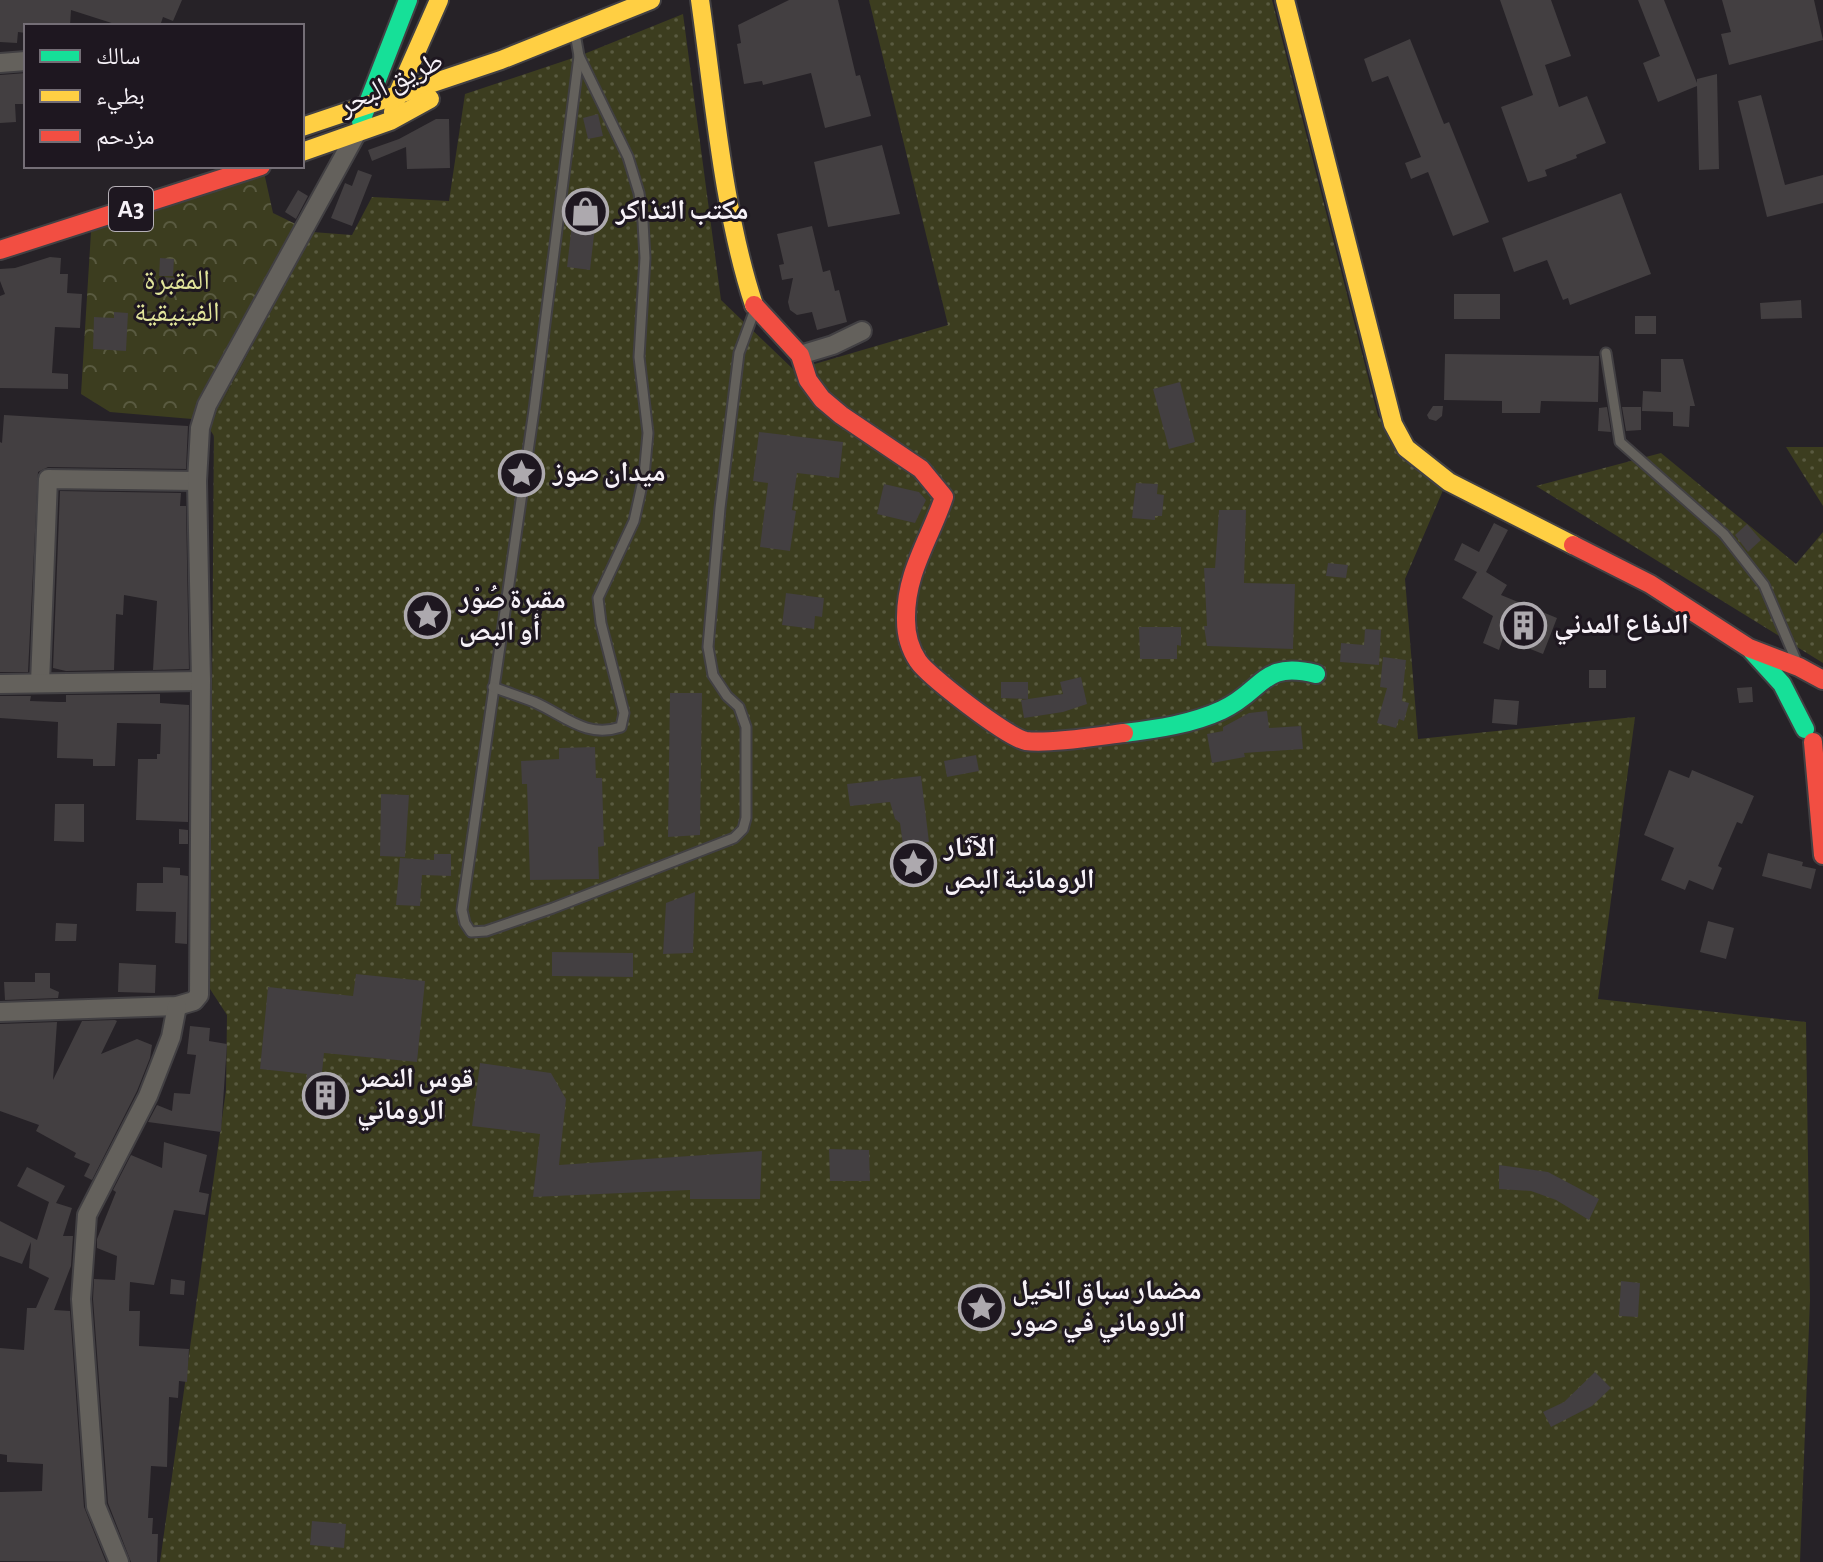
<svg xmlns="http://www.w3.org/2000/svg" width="1823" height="1562" viewBox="0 0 1823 1562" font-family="'Alegreya Sans','Noto Naskh Arabic',sans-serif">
<defs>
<pattern id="grass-dots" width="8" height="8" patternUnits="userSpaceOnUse" patternTransform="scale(2)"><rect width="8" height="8" fill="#3c3d1f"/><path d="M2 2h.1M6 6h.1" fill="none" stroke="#595a40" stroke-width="1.8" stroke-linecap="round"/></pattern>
<pattern id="forest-crowns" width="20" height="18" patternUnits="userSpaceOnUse" patternTransform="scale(2)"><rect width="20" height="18" fill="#3c3d1f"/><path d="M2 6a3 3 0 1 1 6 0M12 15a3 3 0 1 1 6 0" fill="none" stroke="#595a40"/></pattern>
</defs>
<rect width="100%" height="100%" fill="#262227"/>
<g fill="url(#grass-dots)">
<polygon points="869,0 1272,0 1378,416 1444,488 1405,579 1418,739 1635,717 1598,999 1806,1022 1810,1300 1800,1562 160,1562 226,1090 227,1015 210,989 214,418 312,232 352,235 372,197 449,201 465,94 579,56 683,14 721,300 794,370 948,325"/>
<polygon points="1786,447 1823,447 1823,506"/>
<polygon points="1661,453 1796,564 1823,532 1823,663 1536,486"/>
</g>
<polygon fill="url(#forest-crowns)" points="263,168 273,213 312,232 214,418 214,436 204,420 110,412 81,394 91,232"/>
<g fill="#433f41">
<polygon points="0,0 182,0 173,21 163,17 160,26 121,26 71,10 70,26 26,26 26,33 18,32 17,43 0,42"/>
<polygon points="789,0 838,0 856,76 860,75 871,116 825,128 811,73 763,85 762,81 744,84 737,44 741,43 738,25"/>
<polygon points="1500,0 1551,0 1571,56 1545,65 1559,107 1587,96 1606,143 1576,155 1577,158 1545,170 1547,176 1528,182 1501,107 1533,95"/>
<polygon points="1638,0 1664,0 1697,83 1697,79 1717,74 1719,169 1699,170 1697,86 1658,102 1643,63 1660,56"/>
<polygon points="1722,0 1814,0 1823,40 1729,65 1721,34 1731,32"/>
<polygon points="1410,39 1444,124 1449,122 1489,222 1453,236 1428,172 1411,179 1405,163 1421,157 1388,76 1372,82 1364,59"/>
<polygon points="26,73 26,104 15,104 16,122 0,123 0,75"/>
<polygon points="1761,95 1785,185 1823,175 1823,203 1767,217 1738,101"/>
<polygon points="598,114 603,136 588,139 583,118"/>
<polygon points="436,119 449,119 450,168 407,169 406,147 372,161 368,150 399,139"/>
<polygon points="882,145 900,214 828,227 814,162"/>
<polygon points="358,170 372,175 352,226 331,218 345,183 352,186"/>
<polygon points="576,189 599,192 590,270 567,267"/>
<polygon points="298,190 308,196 296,219 285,212"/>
<polygon points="1621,193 1651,274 1570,305 1568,298 1563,300 1547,260 1514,272 1502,238"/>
<polygon points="812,226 823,272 830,270 835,291 839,290 847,322 817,330 812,312 797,315 790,310 788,302 793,278 782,280 779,265 784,264 777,234"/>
<polygon points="50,257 61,258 60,274 68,274 67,293 82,294 80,328 55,327 52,373 68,374 68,389 0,388 0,296 5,294 0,281 0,269 15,268"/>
<polygon points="160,258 174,259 173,276 159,276"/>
<polygon points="160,277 174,278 174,293 159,292"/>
<rect x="1454" y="294" width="46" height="25"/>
<polygon points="1801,300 1802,318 1761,319 1760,303"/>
<polygon points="114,312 128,313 126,351 93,349 94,317 114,318"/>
<rect x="1635" y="316" width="21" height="18"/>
<polygon points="1445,354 1599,356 1598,402 1541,401 1540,413 1502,413 1502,401 1444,400"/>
<polygon points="1661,359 1683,359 1695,406 1690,406 1689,427 1673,426 1673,412 1642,411 1643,391 1661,392"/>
<polygon points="1180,382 1195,442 1169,449 1153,389"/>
<polygon points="1433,406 1443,406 1442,416 1436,421 1429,419 1427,415"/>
<polygon points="1607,407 1611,432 1598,431 1599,408"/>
<polygon points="1622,407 1641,407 1641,430 1626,431"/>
<polygon points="4,415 188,426 186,469 48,467 38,472 28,672 0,672 0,442 2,443"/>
<polygon points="759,432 843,442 839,478 797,473 792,510 796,511 790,551 760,547 768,483 753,481"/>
<polygon points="1136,483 1158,484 1157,494 1164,495 1162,516 1155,516 1155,520 1132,518"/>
<polygon points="884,484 919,492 926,500 915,523 877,514"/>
<polygon points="60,491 181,493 180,506 186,506 189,669 153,670 157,601 124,595 123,615 116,614 114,670 66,671 53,668"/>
<polygon points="1219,510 1246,510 1244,583 1295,584 1293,649 1207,646 1204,626 1207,626 1204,568 1215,568"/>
<polygon points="1494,523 1508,530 1486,572 1507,585 1501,595 1557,618 1543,654 1503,638 1499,650 1483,643 1493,616 1462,598 1477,572 1454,560 1462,543 1479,552"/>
<polygon points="1747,524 1761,540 1748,552 1735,535"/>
<polygon points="1328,563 1348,565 1346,578 1326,576"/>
<polygon points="786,593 824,598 822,617 815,616 814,629 782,625"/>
<polygon points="1139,627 1181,627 1181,646 1177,645 1177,659 1140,659"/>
<polygon points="1365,629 1381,630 1379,665 1340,662 1341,643 1364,645"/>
<polygon points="1383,657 1406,660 1402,701 1409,703 1404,721 1399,719 1396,728 1377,723 1387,688 1380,687"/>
<rect x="1589" y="670" width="17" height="18"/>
<polygon points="1081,677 1087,704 1063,712 1024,718 1021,700 1063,694 1060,682"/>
<polygon points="1001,682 1028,682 1028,699 1001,698"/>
<polygon points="1752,687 1753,702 1739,703 1737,688"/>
<polygon points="670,693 702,693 700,835 668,837"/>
<polygon points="160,694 160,703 189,705 188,822 136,820 138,759 157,759 157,754 160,754 161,724 117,723 115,766 93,766 93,759 57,758 58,722 0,718 0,696 31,696 30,701 59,702 66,702 66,695"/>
<polygon points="1494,699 1519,701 1517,725 1492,723"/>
<polygon points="1267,711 1269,728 1301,726 1303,749 1244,753 1245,757 1212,763 1207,734 1223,731 1223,727 1249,713"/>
<polygon points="595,747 596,778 602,778 604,846 598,847 599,879 530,880 527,784 522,784 521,761 559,759 559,748"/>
<polygon points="976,755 979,771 947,777 944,761"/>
<polygon points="1669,770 1689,778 1692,770 1754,796 1742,824 1737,822 1718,866 1722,868 1713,890 1689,880 1685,890 1661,880 1674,848 1644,835"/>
<polygon points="921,776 929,842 903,845 900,823 895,819 890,802 850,806 847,784"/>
<polygon points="381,794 409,795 405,857 380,856"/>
<polygon points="55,804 84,804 84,842 54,841"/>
<polygon points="179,829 188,830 188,844 179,844"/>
<polygon points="1768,853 1803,862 1802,866 1816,869 1811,889 1762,876"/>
<polygon points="434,854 451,854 451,876 422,875 420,906 396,905 400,858 434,860"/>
<polygon points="163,867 180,868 180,875 188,876 187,944 175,943 176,912 136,911 137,883 163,883"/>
<polygon points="695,892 693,953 663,954 666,903"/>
<polygon points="1708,921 1734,928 1726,959 1700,952"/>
<polygon points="56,923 77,924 76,941 55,941"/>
<polygon points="552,952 633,953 633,977 552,976"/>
<polygon points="119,963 156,965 155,993 118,992"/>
<polygon points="35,973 50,973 50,988 59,992 58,998 5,1000 4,982 35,982"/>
<polygon points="356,974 425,981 417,1062 324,1053 321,1082 347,1084 345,1109 304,1106 307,1074 260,1069 268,987 353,996"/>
<polygon points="115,1020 117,1021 101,1054 137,1039 152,1045 150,1058 137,1091 92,1180 84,1176 90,1164 74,1157 76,1153 36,1131 39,1125 0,1111 0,1024 57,1022 53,1080 82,1021"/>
<polygon points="190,1026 210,1028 209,1041 227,1044 221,1132 148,1122 157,1105 172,1111 174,1093 190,1094 196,1055 187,1054"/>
<polygon points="480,1063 551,1073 566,1099 559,1165 762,1151 760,1199 690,1199 690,1190 533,1197 540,1134 472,1126"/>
<polygon points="164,1142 207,1155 199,1192 209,1194 205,1215 174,1210 154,1285 130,1282 129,1311 140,1311 139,1346 189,1349 187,1382 179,1381 178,1398 169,1397 167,1467 151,1466 148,1518 153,1518 152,1534 158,1534 157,1562 131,1562 108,1503 93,1299 94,1279 115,1280 117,1256 97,1248 97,1239 116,1192 113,1190 131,1155 162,1168"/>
<polygon points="829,1149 869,1150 870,1181 830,1181"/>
<polygon points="1499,1165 1548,1172 1599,1199 1589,1220 1556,1200 1531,1191 1499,1189"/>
<polygon points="27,1167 65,1186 56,1203 72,1208 63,1236 73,1236 71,1266 54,1310 70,1311 84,1507 106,1562 0,1561 0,1492 42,1491 43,1464 7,1462 7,1455 0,1454 0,1348 24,1350 27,1308 36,1308 49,1278 29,1268 31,1242 22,1264 0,1256 0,1221 37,1240 49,1202 17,1186"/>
<polygon points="171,1279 185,1281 184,1295 170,1294"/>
<polygon points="1621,1281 1640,1283 1638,1317 1619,1316"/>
<polygon points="1595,1372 1611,1388 1592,1406 1551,1427 1543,1412 1564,1402"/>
<polygon points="312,1521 346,1524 344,1548 310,1545"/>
</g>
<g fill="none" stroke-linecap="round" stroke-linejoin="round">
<defs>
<g id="lane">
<polyline points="576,39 579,56 534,410 462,910 465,923 471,932 486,931 553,908 734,838 743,829 746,818 746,727 739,707 727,696 713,675 708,647 720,508 739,353 754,312"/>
<polyline points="1606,353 1620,442 1724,534 1764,585 1796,660"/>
<path d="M493,687c13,5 28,10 41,15 30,13 52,37 87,25l3,-14 -23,-90 -3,-25 36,-77 10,-45 4,-43 -9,-76 6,-99 -2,-36 -4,-29 -11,-36 -49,-101"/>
</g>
<g id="street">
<polyline points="0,63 26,61"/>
<polyline points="800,355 833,345 862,331"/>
<polyline points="40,683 48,479 197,481"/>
<polyline points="0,684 201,681"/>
<polyline points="0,1012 177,1006 194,1001 199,995 201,681 197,481 200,428 207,405 355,136"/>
<polyline points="119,1562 96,1506 81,1299 87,1215 148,1096 171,1037 177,1006"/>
</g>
<g id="fast">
<polyline points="361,121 408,0"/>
<polyline points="1752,651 1782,684 1805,729"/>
<path d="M1124,733c33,-4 68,-9 98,-23 42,-19 39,-50 94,-36"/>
</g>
<g id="slow">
<path d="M700,0c14,98 23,212 54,305"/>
<polyline points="1285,0 1393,424 1406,448 1449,482 1573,545"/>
<polyline points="393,112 398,93 439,0"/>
<polyline points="302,127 501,60 651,0"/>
<polyline points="302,152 390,121 430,99"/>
</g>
<g id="jam">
<polyline points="0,250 261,166"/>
<path d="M754,305l46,50 8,25 14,19 19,16 80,54 23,28c-14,42 -39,76 -38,123 0,14 4,29 12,41 10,15 90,77 108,80 23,3 73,-5 98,-8"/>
<polyline points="1573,545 1650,584 1749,648 1799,667 1823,680"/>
<polyline points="1813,742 1823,855"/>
</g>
</defs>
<use href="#lane" stroke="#424043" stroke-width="13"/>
<use href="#street" stroke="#424043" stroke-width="22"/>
<use href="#fast" stroke="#424043" stroke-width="22"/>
<use href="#slow" stroke="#424043" stroke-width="22"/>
<use href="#jam" stroke="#424043" stroke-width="22"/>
<use href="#lane" stroke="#64615c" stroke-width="9"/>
<use href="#street" stroke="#64615c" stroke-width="18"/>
<use href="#fast" stroke="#16e098" stroke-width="18"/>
<use href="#slow" stroke="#ffcf43" stroke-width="18"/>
<use href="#jam" stroke="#f24e42" stroke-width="18"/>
</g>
<defs>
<symbol id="shop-ring" viewBox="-11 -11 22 22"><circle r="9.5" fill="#1e1720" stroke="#ada9ae" stroke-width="1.5"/><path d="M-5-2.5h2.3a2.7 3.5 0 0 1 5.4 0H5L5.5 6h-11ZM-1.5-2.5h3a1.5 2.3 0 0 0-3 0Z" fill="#ada9ae"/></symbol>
<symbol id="sight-ring" viewBox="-11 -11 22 22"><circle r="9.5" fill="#1e1720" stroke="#ada9ae" stroke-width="1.5"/><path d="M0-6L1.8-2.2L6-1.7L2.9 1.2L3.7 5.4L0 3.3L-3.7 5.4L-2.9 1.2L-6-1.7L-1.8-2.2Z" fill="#ada9ae"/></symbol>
<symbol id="building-ring" viewBox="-11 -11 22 22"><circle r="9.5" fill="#1e1720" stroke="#ada9ae" stroke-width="1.5"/><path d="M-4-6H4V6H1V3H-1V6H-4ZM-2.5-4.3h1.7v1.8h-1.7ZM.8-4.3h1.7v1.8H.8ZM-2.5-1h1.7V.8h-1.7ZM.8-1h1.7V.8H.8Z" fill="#ada9ae"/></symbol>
</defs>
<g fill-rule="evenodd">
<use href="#shop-ring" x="560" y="186" width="51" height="51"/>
<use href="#sight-ring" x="496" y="448" width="51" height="51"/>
<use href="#sight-ring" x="402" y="590" width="51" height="51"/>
<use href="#building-ring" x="1498" y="600" width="51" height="51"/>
<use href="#sight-ring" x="888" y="838" width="51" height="51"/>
<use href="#building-ring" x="300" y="1070" width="51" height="51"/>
<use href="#sight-ring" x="956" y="1282" width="51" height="51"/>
</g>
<g text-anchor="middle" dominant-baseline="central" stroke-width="6" stroke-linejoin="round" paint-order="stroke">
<rect fill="#1e1720" stroke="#b5b0b6" stroke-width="2" x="109" y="187" width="44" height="44" rx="6"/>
<g font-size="26" font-weight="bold" fill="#f6f1f7">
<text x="131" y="209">A3</text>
</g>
<g font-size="28" fill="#f6f1f7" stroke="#1e1720">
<text transform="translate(391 84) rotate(-26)">طريق البحر</text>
</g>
<g font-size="28" font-weight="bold" fill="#f6f1f7" stroke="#1e1720" text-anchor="start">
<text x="616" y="211">مكتب التذاكر</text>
<text x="553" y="473">ميدان صوز</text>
<text x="459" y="600">مقبرة صُوْر<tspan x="459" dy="32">أو البص</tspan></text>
<text x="1554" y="625">الدفاع المدني</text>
<text x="944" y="848">الآثار<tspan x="944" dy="32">الرومانية البص</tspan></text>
<text x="357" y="1079">قوس النصر<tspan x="357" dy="32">الروماني</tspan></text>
<text x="1012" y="1291">مضمار سباق الخيل<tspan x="1012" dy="32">الروماني في صور</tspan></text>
</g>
<g font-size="28" fill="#e2e59b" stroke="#1e1720">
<text x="177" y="281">المقبرة<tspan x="177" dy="32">الفينيقية</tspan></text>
</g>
</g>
<rect x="24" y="24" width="280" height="144" fill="#1e1720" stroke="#746e76" stroke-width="2"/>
<rect x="40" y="50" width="40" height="12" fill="#16e098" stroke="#746e76" stroke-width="2"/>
<text x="96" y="64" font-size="24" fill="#f6f1f7">سالك</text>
<rect x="40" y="90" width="40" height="12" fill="#ffcf43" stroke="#746e76" stroke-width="2"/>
<text x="96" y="104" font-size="24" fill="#f6f1f7">بطيء</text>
<rect x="40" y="130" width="40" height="12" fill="#f24e42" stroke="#746e76" stroke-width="2"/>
<text x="96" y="144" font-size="24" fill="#f6f1f7">مزدحم</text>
</svg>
